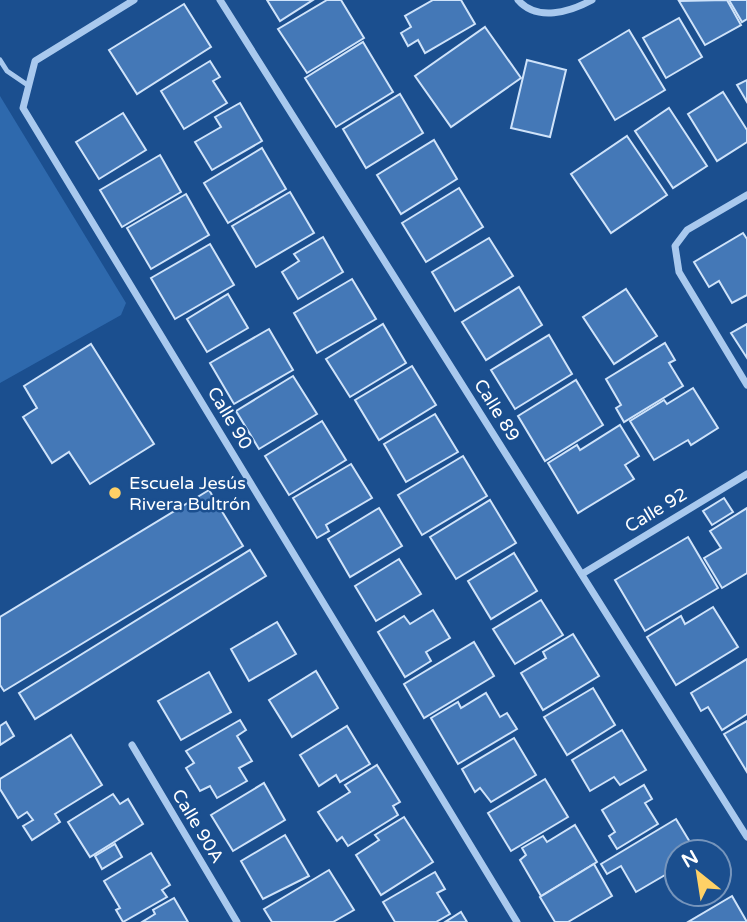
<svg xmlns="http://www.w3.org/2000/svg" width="747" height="922" viewBox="0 0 747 922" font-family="'Varela Round',sans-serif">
<rect width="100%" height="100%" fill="#1b4f8f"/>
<polygon fill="#2e69ad" points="0,96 126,303 121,315 0,383"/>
<g fill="#4478b7" stroke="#cfe3fa" stroke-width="2">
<polygon points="267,0 313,0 280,21"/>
<polygon points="327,0 341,0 364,38 307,73 278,29"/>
<polygon points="433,0 461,0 475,24 425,53 418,40 408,46 401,33 411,27 405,16"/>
<polygon points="727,0 741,25 705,45 679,1"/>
<polygon points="729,0 747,0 747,19 742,22"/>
<polygon points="184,4 211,47 137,94 109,50"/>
<polygon points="679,18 702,57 666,78 643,38"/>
<polygon points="485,27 521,78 451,127 415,76"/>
<polygon points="629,30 665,90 615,120 579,60"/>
<polygon points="363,42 393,92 336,127 305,78"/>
<polygon points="527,60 566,70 550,137 511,128"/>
<polygon points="210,61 220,77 213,81 227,103 184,129 161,91"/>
<polygon points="747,80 747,102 737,85"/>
<polygon points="723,92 747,130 747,142 717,161 688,114"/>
<polygon points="400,94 423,133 366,168 343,129"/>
<polygon points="240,103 262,141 212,170 195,142 221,127 215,117"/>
<polygon points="669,108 707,166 673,188 635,131"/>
<polygon points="123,113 146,150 99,179 76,142"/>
<polygon points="627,136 667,195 611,233 571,174"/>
<polygon points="434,140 457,179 401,214 377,175"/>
<polygon points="262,148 286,189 228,223 204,183"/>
<polygon points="160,155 181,192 122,227 100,190"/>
<polygon points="459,188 483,227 426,262 402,223"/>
<polygon points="290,192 314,233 256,267 232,226"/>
<polygon points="186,194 209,235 151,269 127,228"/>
<polygon points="743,233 747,239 747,295 732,303 719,281 709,287 694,262"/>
<polygon points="323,237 343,272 298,299 282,272 299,261 294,254"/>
<polygon points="489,238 513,276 455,311 432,272"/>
<polygon points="210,244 234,285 175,319 151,278"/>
<polygon points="352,279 376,319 317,353 294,313"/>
<polygon points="519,287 542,325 486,360 462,322"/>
<polygon points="626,289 657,336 614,364 583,317"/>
<polygon points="228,294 248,328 207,352 187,319"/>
<polygon points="383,324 406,363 350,397 326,359"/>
<polygon points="747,324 747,358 731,333"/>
<polygon points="269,329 293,370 234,404 210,363"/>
<polygon points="549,335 572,374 515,409 491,370"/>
<polygon points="665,343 675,360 669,363 683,386 624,422 616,408 621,405 606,379"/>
<polygon points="91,344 154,444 90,484 69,452 52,463 23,417 37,408 24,386"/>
<polygon points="412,366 436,405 379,440 355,400"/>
<polygon points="293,376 317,414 259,449 236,411"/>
<polygon points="576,380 603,425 545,461 518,416"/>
<polygon points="693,388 718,428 691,445 688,440 654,460 630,421 664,400 667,404"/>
<polygon points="435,414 458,452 406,482 384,444"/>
<polygon points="322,421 346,460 289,495 265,456"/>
<polygon points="620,425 639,456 625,465 634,479 578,513 548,463 577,445 580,450"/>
<polygon points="463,456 487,496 422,535 398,495"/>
<polygon points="351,464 372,498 326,525 329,531 317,538 293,498"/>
<polygon points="209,490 243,546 4,691 0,685 0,617"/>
<polygon points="724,498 733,512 712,525 703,511"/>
<polygon points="490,500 516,543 456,579 430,537"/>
<polygon points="379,508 402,546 350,577 328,539"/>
<polygon points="747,508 747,573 722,588 704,558 721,548 710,531"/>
<polygon points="688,537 718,588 645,631 615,580"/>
<polygon points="250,550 266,576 35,719 19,693"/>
<polygon points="514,553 537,591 491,619 468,581"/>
<polygon points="399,559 421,594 376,621 355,586"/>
<polygon points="541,600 563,635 515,664 493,629"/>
<polygon points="713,607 738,647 676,685 647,637 681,616 685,624"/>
<polygon points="433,610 450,638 426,652 431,661 405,677 378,632 404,616 410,624"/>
<polygon points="277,622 296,654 249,681 231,649"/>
<polygon points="573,634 599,676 543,710 521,673 546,658 543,652"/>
<polygon points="474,642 494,676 424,718 404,684"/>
<polygon points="747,659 747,714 722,730 708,707 701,711 691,693"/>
<polygon points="316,671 338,708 292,737 269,700"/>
<polygon points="209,672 231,712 181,740 158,701"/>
<polygon points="593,688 615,725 567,755 544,717"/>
<polygon points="486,693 500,717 507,713 517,729 458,764 431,718 458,702 461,708"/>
<polygon points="240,720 246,730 237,736 252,761 239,768 247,781 217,798 210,786 200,791 186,768 194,763 186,751"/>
<polygon points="747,721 747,772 724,734"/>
<polygon points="6,722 14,736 0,745 0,726"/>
<polygon points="347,726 370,764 340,782 336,775 319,786 300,755"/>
<polygon points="622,730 646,770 620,785 614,777 590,791 572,760"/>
<polygon points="71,735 102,785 55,814 60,822 32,840 23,826 33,820 27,812 18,818 0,789 0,779"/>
<polygon points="514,738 536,775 491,802 480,788 475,792 462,769"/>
<polygon points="377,765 400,802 393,806 398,815 348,846 342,837 337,841 318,812 350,792 345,785"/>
<polygon points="545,779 568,817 511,851 488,813"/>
<polygon points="264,783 285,820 233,851 211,815"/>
<polygon points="644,785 652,799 645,803 658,824 617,849 609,836 615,832 602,810"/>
<polygon points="113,794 120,804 128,799 143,824 90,857 68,822"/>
<polygon points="404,817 433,862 381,895 356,855 379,840 375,835"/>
<polygon points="676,819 696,852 677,852 677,868 636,892 621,866 607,874 601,864"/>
<polygon points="575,825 597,862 541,896 520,860 526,855 522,848 543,836 547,842"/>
<polygon points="285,835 309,876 263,899 241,861"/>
<polygon points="115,844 122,857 102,869 95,856"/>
<polygon points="151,853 170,885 162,890 167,897 123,922 116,910 120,908 104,881"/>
<polygon points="594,864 612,896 568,922 555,922 540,897"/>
<polygon points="329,870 354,910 333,922 272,922 264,909"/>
<polygon points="435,872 445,889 437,893 450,914 436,922 395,922 383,902"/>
<polygon points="732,896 747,922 688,922"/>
<polygon points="174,898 188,922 142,922 155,914 153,910"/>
<polygon points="461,912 467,922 445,922"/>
</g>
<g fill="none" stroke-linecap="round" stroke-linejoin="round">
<polyline stroke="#a9c9ee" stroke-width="5" points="0,60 7,71 29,86"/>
<g stroke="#a9c9ee" stroke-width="7">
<polyline points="134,0 35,61 23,108 517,922"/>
<polyline points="220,0 747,837"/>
<path d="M518,0c19,22 52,12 74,0"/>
<polyline points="747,195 687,230 675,246 679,272 747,385"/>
<polyline points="582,574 747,474"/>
<polyline points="132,745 237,922"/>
</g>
</g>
<circle fill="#ffd166" stroke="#1b4f8f" stroke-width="2.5" cx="115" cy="493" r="7"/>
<g text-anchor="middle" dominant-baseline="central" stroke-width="5" stroke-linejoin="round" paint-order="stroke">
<g font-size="18" fill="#fff" stroke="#1b4f8f">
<text transform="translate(497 410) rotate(58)">Calle 89</text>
<text transform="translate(230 418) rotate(59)">Calle 90</text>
<text transform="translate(656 510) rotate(-31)">Calle 92</text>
<text transform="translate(198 826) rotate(59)">Calle 90A</text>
</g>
<g font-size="18" fill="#fff" stroke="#1b4f8f" text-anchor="start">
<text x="129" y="483">Escuela Jesús<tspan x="129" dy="21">Rivera Bultrón</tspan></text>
</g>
</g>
<g transform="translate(698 873) rotate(330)"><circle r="33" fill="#1b4f8f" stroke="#7695bc" stroke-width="2"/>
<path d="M0-5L12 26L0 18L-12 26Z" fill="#ffd166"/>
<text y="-10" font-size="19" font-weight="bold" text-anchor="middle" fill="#ffffff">N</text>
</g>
</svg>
